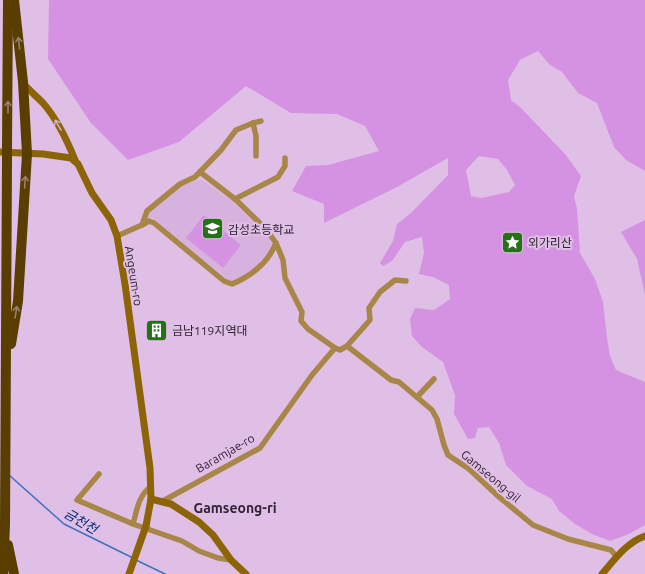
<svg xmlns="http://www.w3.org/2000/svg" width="645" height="574" viewBox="0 0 645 574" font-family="Ubuntu,'Noto Sans KR',sans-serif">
<rect width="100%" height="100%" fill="#e0bfe6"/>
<polygon fill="#d8b2de" points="201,179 232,201 267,234 274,244 256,267 242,277 233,281 230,281 155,223 153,217 147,219 148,212 180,186"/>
<g fill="#d592e3" fill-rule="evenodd">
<path d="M49,0h596v171l-19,-11 -12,-13 -17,-44 -19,-10 -16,-21 -12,-7 -12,-14 -18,9 -12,20 3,20 10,8 44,46 16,22 -7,20 3,13 3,44 15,26 8,23 4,36 3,18 6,14 29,12v143l-16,9 -19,7 -18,-7 -17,-10 -16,-13 -7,-12 -25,-13 -21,-21 -7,-22 -10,-16 -11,1 -3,10 -7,1 -14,-25 1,-19 -12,-33 -21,-15 -10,-11 -2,-17 5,-11 19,2 16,-11 -1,-14 -16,-8 -14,-3 5,-21 -2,-16 -17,5 -13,19 -9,5 -3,-3 13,-22 4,-17 15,-12 36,-37v-17l-51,29 -73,36v-19l-32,-13 14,-25 22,-1 51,-14 -14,-25 -28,-12 -46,-1 -45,-27 -67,56 -51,18 -37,-37 -43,-64zM479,156l19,3 9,11 8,15 -6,7 -28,6 -10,-2 -5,-26z"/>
<polygon points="204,215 241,245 223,268 186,238"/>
<polygon points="645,220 645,295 637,259 621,232"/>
</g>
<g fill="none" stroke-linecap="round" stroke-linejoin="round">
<g stroke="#3f6fc2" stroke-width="1.5">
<polyline points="9,475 64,524 133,558"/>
<polyline points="136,560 165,574"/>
</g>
<g stroke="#a88648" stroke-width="5.5">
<polyline points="253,123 256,136 256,156"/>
<polyline points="200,172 235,199 266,229 276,243 283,260 285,278 302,312 301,321 308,329 335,348 340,350 347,346 391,380 399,382 432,410 437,419 444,445 448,455 469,469 499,497 533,525 568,539 611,550 616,556"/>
<polyline points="235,199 278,177 285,166 285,158"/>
<path d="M142,225l7,-4 5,2 70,58 8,3c19,-8 36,-21 44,-41"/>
<polyline points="117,236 142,225 147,211 180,184 195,177 221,150 236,130 253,123 261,121"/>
<polyline points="347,346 370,320 369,308 380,292 395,280 406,281"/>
<polyline points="417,397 434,379"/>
<path d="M99,474l-22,26 56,24c4,-14 5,-27 17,-37"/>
<polyline points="161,502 260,448 312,375 335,348"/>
<polyline points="133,524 182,541 199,551 218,558 231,560"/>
</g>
<g stroke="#8c6405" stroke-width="7">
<path d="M23,83c6,7 13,13 20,20 14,16 24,37 32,57"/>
<polyline points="0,152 43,154 71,158 78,164 92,193 111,220 117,236 125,284 150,468 151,499 146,526"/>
<polyline points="151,499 171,504 199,522 213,535 231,560 246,574"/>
<path d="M602,574c12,-14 25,-32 43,-38"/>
</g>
<g stroke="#593e00" stroke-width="10">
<polyline points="7,146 8,0"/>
<polyline points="11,344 18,301 27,154 23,82 14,0"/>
<polyline points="8,545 14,574"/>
<polyline points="3,574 5,524 7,161"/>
</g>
<polyline stroke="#8c6405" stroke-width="7" points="129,574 146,526"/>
<polyline stroke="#593e00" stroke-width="10" points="7,161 7,146"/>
</g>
<defs><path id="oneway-shaft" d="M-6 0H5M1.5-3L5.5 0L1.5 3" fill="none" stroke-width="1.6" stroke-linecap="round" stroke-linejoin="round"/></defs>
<g stroke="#9c7e73">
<use href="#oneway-shaft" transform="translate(19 43) rotate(-96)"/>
<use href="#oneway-shaft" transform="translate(8 107) rotate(-90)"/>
<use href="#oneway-shaft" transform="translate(25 182) rotate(-86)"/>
<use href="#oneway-shaft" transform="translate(16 312) rotate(-81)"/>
</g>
<use stroke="#cfadb9" href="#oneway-shaft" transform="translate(58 125) rotate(-121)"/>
<defs>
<symbol id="school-square" viewBox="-11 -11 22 22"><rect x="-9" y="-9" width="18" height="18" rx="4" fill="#257116" stroke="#e0bfe6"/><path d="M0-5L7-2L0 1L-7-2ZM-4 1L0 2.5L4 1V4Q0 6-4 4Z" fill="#fff"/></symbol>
<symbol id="sight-square" viewBox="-11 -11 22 22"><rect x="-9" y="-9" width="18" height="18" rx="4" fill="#257116" stroke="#e0bfe6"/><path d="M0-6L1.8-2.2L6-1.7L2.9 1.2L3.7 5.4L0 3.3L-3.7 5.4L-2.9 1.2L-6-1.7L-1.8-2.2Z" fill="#fff"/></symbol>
<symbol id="building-square" viewBox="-11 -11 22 22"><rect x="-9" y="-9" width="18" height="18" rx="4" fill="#257116" stroke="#e0bfe6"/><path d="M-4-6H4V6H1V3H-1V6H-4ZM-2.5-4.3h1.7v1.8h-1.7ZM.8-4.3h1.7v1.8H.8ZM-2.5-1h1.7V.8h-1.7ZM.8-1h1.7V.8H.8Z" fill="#fff"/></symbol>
</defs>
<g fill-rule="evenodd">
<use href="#school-square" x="200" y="216" width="25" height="25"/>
<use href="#sight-square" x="500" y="230" width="25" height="25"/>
<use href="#building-square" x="144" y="318" width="25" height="25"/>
</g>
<g text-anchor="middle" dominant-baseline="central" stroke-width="4" stroke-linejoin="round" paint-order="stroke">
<g font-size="12" fill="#2f2332" stroke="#e0bfe6" text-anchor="start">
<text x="228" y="229">감성초등학교</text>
<text x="528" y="242">외가리산</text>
<text x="172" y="330">금남119지역대</text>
</g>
<g font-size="12" fill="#2f2332" stroke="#e0bfe6">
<text transform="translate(134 276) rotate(81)">Angeum-ro</text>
<text transform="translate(225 453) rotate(-30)">Baramjae-ro</text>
<text transform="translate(491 476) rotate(40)">Gamseong-gil</text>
</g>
<g font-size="13" font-style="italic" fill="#002570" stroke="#e0bfe6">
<text transform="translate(81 521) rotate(30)">금천천</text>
</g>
<g font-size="14" font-weight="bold" fill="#2f2332" stroke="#e0bfe6">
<text x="235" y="508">Gamseong-ri</text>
</g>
</g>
</svg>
